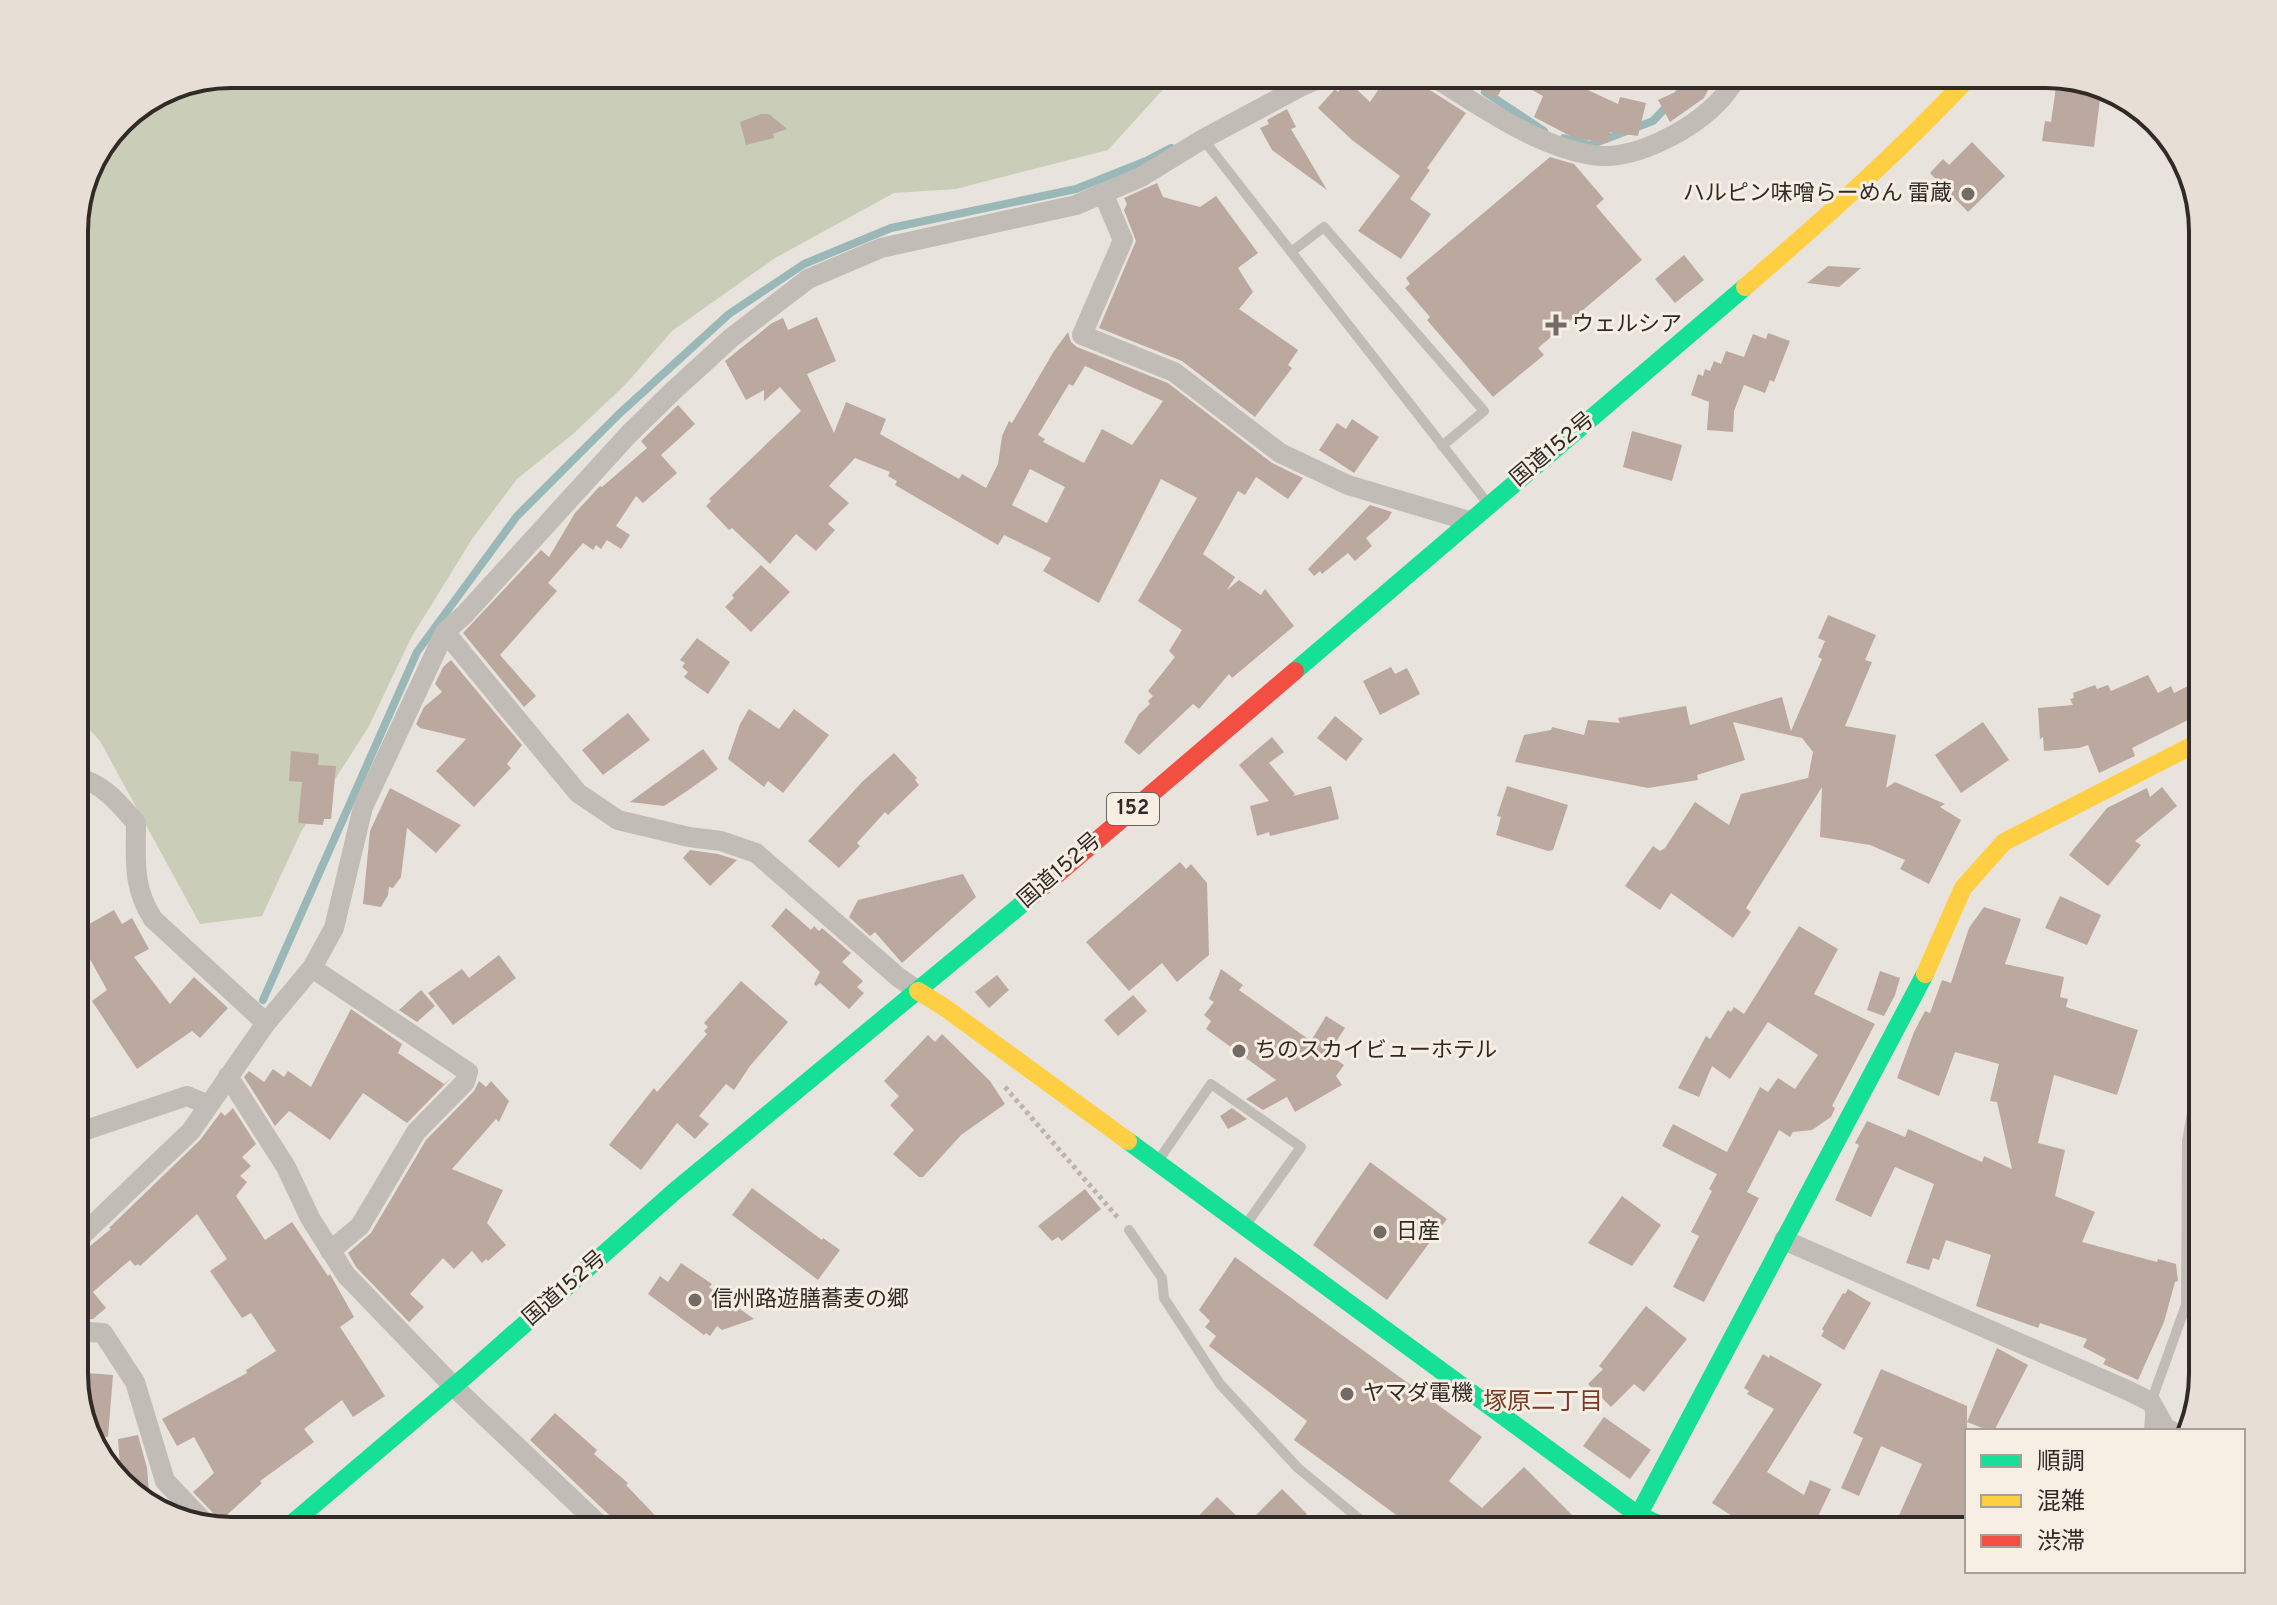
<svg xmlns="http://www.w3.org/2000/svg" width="2277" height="1605" viewBox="0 0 2277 1605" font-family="Overpass,'Noto Sans JP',sans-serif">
<rect width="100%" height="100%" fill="#e9e3dd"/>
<polygon fill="#caceb8" points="231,74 1177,74 1108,150 956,189 894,193 775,258 672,331 626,384 573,434 517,479 472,539 411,638 368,728 301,832 262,916 200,924 100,741 74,713 74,221 86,170 120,120 171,86"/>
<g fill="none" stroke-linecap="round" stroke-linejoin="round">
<g stroke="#9bb8b9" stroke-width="8">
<polyline points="1485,92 1544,131"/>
<polyline points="1679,93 1697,74"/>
<polyline points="1564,138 1590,145 1653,121 1670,103"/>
<polyline points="263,1000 417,652 517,516 619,414 729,314 804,264 891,228 1076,189 1146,161 1171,148"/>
</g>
</g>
<g fill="#bba9a0" fill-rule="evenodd">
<polygon points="1389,74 1416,74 1422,85 1466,113 1427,168 1430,170 1410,199 1431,214 1401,259 1358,231 1400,176 1352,140 1318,108 1335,89 1338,92 1348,81 1370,102"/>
<polygon points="1453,74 1537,74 1562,78 1618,104 1620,97 1646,103 1638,136 1610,132 1608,143 1574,138 1534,117 1543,96 1508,77 1496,99"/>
<polygon points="1714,74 1716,74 1704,98 1670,122 1658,100"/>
<polygon points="2057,80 2094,89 2093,98 2100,99 2094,147 2042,141 2045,121 2051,122"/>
<polygon points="1287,109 1296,127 1291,129 1327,190 1272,150 1260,128 1269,124 1267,120"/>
<polygon points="761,114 769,114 787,129 773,134 774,138 746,145 740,122"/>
<polygon points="1972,142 2005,176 1968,212 1930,173 1943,159 1949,165"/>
<polygon points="1550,157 1574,164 1604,199 1596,206 1642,260 1538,348 1544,355 1493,397 1427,320 1430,317 1405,288 1410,284 1406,278"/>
<polygon points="1157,183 1163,197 1200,207 1216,196 1258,253 1238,268 1253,292 1239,309 1298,350 1288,365 1292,368 1255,417 1182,361 1099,328 1136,241 1124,210 1127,204 1124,198"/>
<polygon points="1684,255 1704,280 1675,303 1655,279"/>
<polygon points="1828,266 1861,268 1839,287 1807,283"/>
<path d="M817,317l19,44 -29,13 27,59 12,-31 40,17 -6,15 79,45 3,-5 24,14 12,-24 4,-28 7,-15 3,2 42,-72 14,-19 3,10 6,5 91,36 104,80 31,15 -15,21 -32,-22 -11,18 -7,-4 -35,63 32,23 -8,13 12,-10 22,15 4,-6 29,37 -62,52 -3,-4 -30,35 -6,-5 -54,51 -15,-13 15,-28 11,-10 -2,-3 5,-5 -5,-5 27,-34 -6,-6 13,-21 -44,-29 59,-103 -36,-19 -62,124 -56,-32 8,-13 -47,-23 -6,10 -103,-60 2,-4 -9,-5 2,-4 -35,-14 -26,28 20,17 -21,21 7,6 -19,21 -20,-17 -26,30 -38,-36 -3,2 -23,-24 5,-5 -2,-2 92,-88 -21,-24 -16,14v-11l-18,10 -21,-39 47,-38 11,-5 5,12zM1085,366l78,35 -31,44 -30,-16 -18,34 -41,-21 2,-3 -7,-4 31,-51 4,2zM1030,469l35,18 -18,36 -35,-18z"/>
<polygon points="1768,333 1790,341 1774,382 1770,380 1765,393 1744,385 1734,411 1733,432 1707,430 1709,402 1691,395 1698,374 1703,376 1705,369 1710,371 1714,361 1721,364 1726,351 1744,357 1753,334 1766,339"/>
<polygon points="678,405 695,424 661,455 677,473 643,503 636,496 616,526 630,535 621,549 607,540 601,549 596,545 593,550 583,543 548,583 557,591 500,655 536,696 524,707 463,633 541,550 549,557 575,513 600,486 602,487 647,448 641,441"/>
<polygon points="1352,419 1379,437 1354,473 1319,450 1337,423 1346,429"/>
<polygon points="1632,431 1682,445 1672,481 1623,467"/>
<polygon points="1370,505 1392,512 1388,519 1366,538 1372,546 1355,561 1348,553 1322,574 1320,571 1314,576 1308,569"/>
<polygon points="761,565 790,592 751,632 725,607 734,598 732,595"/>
<polygon points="1828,615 1876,635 1865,660 1872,662 1845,726 1896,735 1886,788 1895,782 1945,804 1940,807 1961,820 1929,884 1900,869 1905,860 1870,845 1820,837 1822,787 1746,908 1751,912 1733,938 1671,893 1660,910 1625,886 1653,846 1660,851 1665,848 1695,802 1729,825 1741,794 1808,778 1813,752 1802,738 1733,722 1745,760 1697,775 1698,780 1648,788 1515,762 1524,735 1551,730 1552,727 1584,735 1588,720 1620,723 1618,718 1686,706 1690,725 1782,697 1791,731 1822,659 1818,657 1825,641 1818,638"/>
<polygon points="697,638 730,662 708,694 684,677 688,672 682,667 685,663 680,660"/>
<polygon points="451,660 522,745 507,764 511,768 474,807 436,771 466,739 420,728 416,724 424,707 442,692 435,684 443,667"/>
<polygon points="1391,667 1395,674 1407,668 1420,694 1380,715 1363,681"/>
<polygon points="2148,675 2158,693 2171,686 2174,693 2192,684 2197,693 2203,690 2203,723 2192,727 2188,720 2132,748 2135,756 2099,773 2088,745 2079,748 2044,751 2043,737 2040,739 2038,708 2073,705 2070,699 2074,698 2073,693 2095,685 2097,689 2108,685 2111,691"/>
<polygon points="749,709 779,729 794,709 829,735 783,793 768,781 764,787 728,759 740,724"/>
<polygon points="628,713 650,740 603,775 582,750"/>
<polygon points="1335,716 1363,739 1346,761 1317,738"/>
<polygon points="1983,722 2009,760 1961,793 1935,755"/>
<polygon points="1272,737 1284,752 1269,763 1295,794 1293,796 1331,786 1339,819 1270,836 1269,832 1257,836 1250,806 1269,801 1239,765"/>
<polygon points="703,749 718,769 687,791 664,806 630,802"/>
<polygon points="291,751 319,754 318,765 336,766 331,819 324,819 323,825 298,823 302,782 289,781"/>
<polygon points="894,753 917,778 915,780 919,785 888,815 885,812 857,843 860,846 839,868 808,841 862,782"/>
<polygon points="1507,786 1568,805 1553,850 1548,851 1496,835 1501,817 1497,816"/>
<polygon points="2162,787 2177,806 2135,841 2141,845 2108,886 2069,855 2107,808 2147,788 2150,797"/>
<polygon points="390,788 461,825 436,853 407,828 401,877 393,888 389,887 388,895 381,907 363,904 370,831"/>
<polygon points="690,850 718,854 737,860 710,886 683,858"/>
<polygon points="1180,862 1186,869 1191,864 1207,883 1209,955 1177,982 1162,963 1129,991 1086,942"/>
<polygon points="963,874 976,897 902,963 875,932 870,936 849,917 858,900"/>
<polygon points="2060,896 2101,915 2087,945 2045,928"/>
<polygon points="1984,907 2021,919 2005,964 2064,977 2060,997 2068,999 2066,1007 2138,1030 2117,1095 2054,1075 2038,1143 2065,1150 2055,1196 2095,1212 2082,1242 2157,1262 2158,1259 2176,1264 2178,1281 2175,1282 2164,1322 2138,1380 2103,1364 2106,1359 2083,1347 2087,1339 2040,1323 2038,1328 1976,1306 1991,1255 1946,1240 1939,1260 1933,1258 1929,1270 1906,1263 1934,1184 1895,1167 1871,1217 1835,1200 1859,1145 1855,1143 1867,1121 1905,1137 1908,1129 1982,1162 1984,1156 2012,1169 1997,1102 1990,1101 1999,1064 1955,1052 1939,1096 1897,1078 1914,1032 1925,1011 1930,1013 1942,980 1951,983 1969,928"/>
<polygon points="786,908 811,930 814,926 819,931 822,928 851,953 842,962 863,981 857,987 864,993 849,1009 820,983 816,986 814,984 820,972 771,926"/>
<polygon points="114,910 122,924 132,918 149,949 134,957 170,1004 194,977 228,1008 200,1038 192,1031 137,1069 92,1001 107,990 75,932"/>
<polygon points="1799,926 1838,949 1814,994 1875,1024 1832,1106 1835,1108 1831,1117 1812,1130 1793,1132 1790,1137 1779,1130 1747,1192 1759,1198 1704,1302 1673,1287 1699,1236 1691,1232 1712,1191 1709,1189 1717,1174 1662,1146 1673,1124 1727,1152 1760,1087 1768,1092 1778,1078 1795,1089 1818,1055 1768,1022 1730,1079 1712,1066 1699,1097 1678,1088 1706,1036 1710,1039 1728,1010 1731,1012 1734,1007 1744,1014"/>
<polygon points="499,955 516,978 453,1025 428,993 462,969 469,978"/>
<polygon points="1221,969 1243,985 1239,990 1311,1041 1326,1016 1345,1028 1328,1054 1344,1065 1336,1076 1342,1085 1295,1112 1287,1097 1263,1110 1246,1099 1276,1080 1206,1029 1211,1021 1204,1015 1214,1002 1209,999"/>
<polygon points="1880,971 1900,978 1895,995 1884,1016 1867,1010"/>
<polygon points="997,975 1009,990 989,1008 975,992"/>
<polygon points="741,981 788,1022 750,1066 734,1090 726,1084 699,1116 709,1124 695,1139 677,1123 641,1170 609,1145 654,1088 657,1092 707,1034 704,1031 708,1027 704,1023"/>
<polygon points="421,990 435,1006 417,1022 399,1010"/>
<polygon points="1133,995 1147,1011 1118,1036 1104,1020"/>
<polygon points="351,1009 402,1044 398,1053 444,1084 451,1078 407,1123 363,1093 330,1140 289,1111 275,1126 244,1077 249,1071 264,1082 273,1069 284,1077 288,1071 311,1087"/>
<polygon points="942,1034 990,1081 1005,1104 961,1135 923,1177 919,1177 893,1154 914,1130 890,1105 899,1096 884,1081 928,1035 935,1042"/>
<polygon points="479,1081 486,1087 491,1081 509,1101 499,1122 496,1119 452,1169 503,1190 487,1223 506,1245 488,1261 486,1259 482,1263 472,1251 454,1269 443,1258 410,1294 424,1307 409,1322 356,1267 348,1253 371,1233 426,1140 474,1091"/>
<polygon points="233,1108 256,1144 242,1157 251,1166 240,1176 247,1182 236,1196 265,1240 292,1222 328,1276 330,1274 354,1317 340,1327 385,1396 353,1417 342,1400 304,1429 314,1442 260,1481 262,1483 218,1523 214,1514 193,1492 214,1473 194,1437 177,1446 162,1419 247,1373 246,1370 276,1351 251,1313 242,1318 210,1271 227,1259 197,1214 140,1266 138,1264 135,1266 130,1260 93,1292 106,1308 93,1319 83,1319 74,1308 74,1259 111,1229 109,1228 200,1140 221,1112 225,1116"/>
<polygon points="1232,1108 1247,1119 1228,1129 1220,1116"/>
<polygon points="1370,1162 1447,1219 1387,1300 1313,1245"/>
<polygon points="752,1188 822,1240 823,1238 840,1250 818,1280 732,1215"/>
<polygon points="1085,1189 1101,1209 1062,1241 1058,1237 1052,1241 1038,1226"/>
<polygon points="1622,1196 1661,1225 1632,1266 1588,1243"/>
<polygon points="1235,1257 1482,1437 1449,1481 1482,1508 1524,1467 1588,1531 1418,1531 1294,1440 1307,1421 1209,1346 1216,1336 1205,1327 1210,1321 1199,1310"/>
<polygon points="681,1263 712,1284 709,1287 754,1319 722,1330 717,1326 710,1336 706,1333 704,1335 648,1294 660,1276 668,1282"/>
<polygon points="1848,1289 1871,1303 1844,1350 1821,1336 1824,1331 1822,1329 1843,1293 1845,1294"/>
<polygon points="1646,1306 1687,1339 1644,1392 1634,1384 1611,1407 1588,1384 1603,1369 1599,1366"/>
<polygon points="1997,1348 2028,1365 1994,1431 1990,1431 1967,1422"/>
<polygon points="1763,1354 1769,1358 1770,1355 1822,1384 1767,1472 1804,1495 1810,1480 1831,1489 1811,1531 1755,1531 1712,1503 1774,1409 1747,1394 1749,1391 1744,1388"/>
<polygon points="1881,1369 1967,1406 1967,1531 1892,1531 1922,1464 1881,1446 1859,1496 1841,1488 1863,1438 1853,1433"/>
<polygon points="74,1372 113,1375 108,1437 90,1435 74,1384"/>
<polygon points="555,1413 597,1450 594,1454 628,1483 626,1485 670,1531 626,1531 530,1440"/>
<polygon points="1604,1417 1651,1450 1630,1479 1583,1446"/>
<polygon points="138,1435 147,1468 149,1492 132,1492 121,1480 118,1439"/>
<polygon points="1282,1489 1307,1514 1289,1531 1184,1531 1217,1497 1246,1525"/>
</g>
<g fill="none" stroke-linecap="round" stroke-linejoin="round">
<polyline stroke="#bbb4af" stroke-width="5" stroke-dasharray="4 4" stroke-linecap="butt" points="1005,1087 1119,1219"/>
<g stroke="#c2bcb7" stroke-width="10">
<polyline points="1203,139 1485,500"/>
<polyline points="1291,252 1324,227 1484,411 1442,446"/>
<polyline points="1158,1161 1211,1084 1301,1147 1245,1226"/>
<polyline points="1129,1230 1162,1278 1164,1298 1220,1384 1298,1468 1374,1531"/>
<polyline points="2197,1395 2191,1393 2203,1362"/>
<polyline points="2149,1431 2151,1402 2186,1305 2187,1141 2194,1101 2203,1084"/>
</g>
<g stroke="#c2bcb7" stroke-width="20">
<path d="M1429,74c48,30 106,72 163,81 42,7 102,-26 130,-57 6,-7 12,-16 18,-24"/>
<polyline points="1103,193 1123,240 1082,335 1174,372 1280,453 1348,485 1469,521"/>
<polyline points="445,632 578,793 618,820 689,837 721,841 756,853 898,977 918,991"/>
<path d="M74,777c28,5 44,25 62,46 0,36 -4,64 17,96l113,104"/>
<polyline points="312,968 468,1072 465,1082 416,1132 360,1226 330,1251"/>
<polyline points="228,1076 286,1167 310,1218 346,1275 453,1386 606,1531"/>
<polyline points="74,1134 187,1096 209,1105"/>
<polyline points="1784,1240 2127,1390 2151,1402 2166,1429 2172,1431"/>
<polyline points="74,1243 191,1131 266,1023 312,968 334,928 363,807 445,632 465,614 628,435 673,391 731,338 808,279 881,248 1076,205 1141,177 1203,139 1302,86 1329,74"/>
<polyline points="74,1331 103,1333 135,1382 165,1481 205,1523"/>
</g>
<g stroke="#16e098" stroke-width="18">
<polyline points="1295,671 1745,287"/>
<polyline points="1128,1141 1638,1515 1674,1531"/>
<polyline points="283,1531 468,1374 675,1191 1033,895"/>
<polyline points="1630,1531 1925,974"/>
</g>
<g stroke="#ffcf43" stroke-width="18">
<path d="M1745,287c79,-68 156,-137 227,-213"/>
<polyline points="1925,974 1963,888 2004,842 2203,740"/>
<polyline points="918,991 944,1007 1128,1141"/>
</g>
<polyline stroke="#f24e42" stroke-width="18" points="1033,895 1295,671"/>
</g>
<g fill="#726b66" stroke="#f7eee4" stroke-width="3">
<circle cx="1968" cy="194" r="8"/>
<path d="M1552 313h8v8h8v8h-8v8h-8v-8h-8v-8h8z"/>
<circle cx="1239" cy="1051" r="8"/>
<circle cx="1380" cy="1232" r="8"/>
<circle cx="695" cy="1300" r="8"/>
<circle cx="1347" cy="1394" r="8"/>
</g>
<g text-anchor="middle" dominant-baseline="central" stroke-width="6" stroke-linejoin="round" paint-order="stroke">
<rect fill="#f7eee4" stroke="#6d655f" stroke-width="2" x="1107" y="793" width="52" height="32" rx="6"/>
<g font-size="20" font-weight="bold" fill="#322a26">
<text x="1133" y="809">152</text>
</g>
<g font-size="22" fill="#322a26" stroke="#f7eee4" text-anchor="start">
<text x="1952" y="194" text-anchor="end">ハルピン味噌らーめん 雷蔵</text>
<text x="1572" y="325">ウェルシア</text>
<text x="1255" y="1051">ちのスカイビューホテル</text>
<text x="1396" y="1232">日産</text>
<text x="711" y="1300">信州路遊膳蕎麦の郷</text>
<text x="1363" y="1394">ヤマダ電機</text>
</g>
<g font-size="22" fill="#322a26" stroke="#f7eee4">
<text transform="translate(1553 450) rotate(-40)">国道152号</text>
<text transform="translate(1060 871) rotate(-41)">国道152号</text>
<text transform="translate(565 1289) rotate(-41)">国道152号</text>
</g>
<g font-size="24" fill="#793b26" stroke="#f7eee4">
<text x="1543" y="1403">塚原二丁目</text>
</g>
</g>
<path d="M0 0H2277V1605H0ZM231 88H2046A143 143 0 0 1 2189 231V1374A143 143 0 0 1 2046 1517H231A143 143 0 0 1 88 1374V231A143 143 0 0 1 231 88Z" fill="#e7ded5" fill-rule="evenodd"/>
<path fill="none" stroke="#322a26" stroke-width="4" d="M231 88H2046A143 143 0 0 1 2189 231V1374A143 143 0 0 1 2046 1517H231A143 143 0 0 1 88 1374V231A143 143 0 0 1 231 88Z"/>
<rect x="1965" y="1429" width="280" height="144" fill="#f7eee4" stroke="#a8a098" stroke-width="2"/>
<rect x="1981" y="1455" width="40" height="12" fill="#16e098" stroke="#a8a098" stroke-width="2"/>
<text x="2037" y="1469" font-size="24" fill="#322a26">順調</text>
<rect x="1981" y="1495" width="40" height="12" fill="#ffcf43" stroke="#a8a098" stroke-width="2"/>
<text x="2037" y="1509" font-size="24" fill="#322a26">混雑</text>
<rect x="1981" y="1535" width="40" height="12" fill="#f24e42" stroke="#a8a098" stroke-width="2"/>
<text x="2037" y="1549" font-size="24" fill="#322a26">渋滞</text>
</svg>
